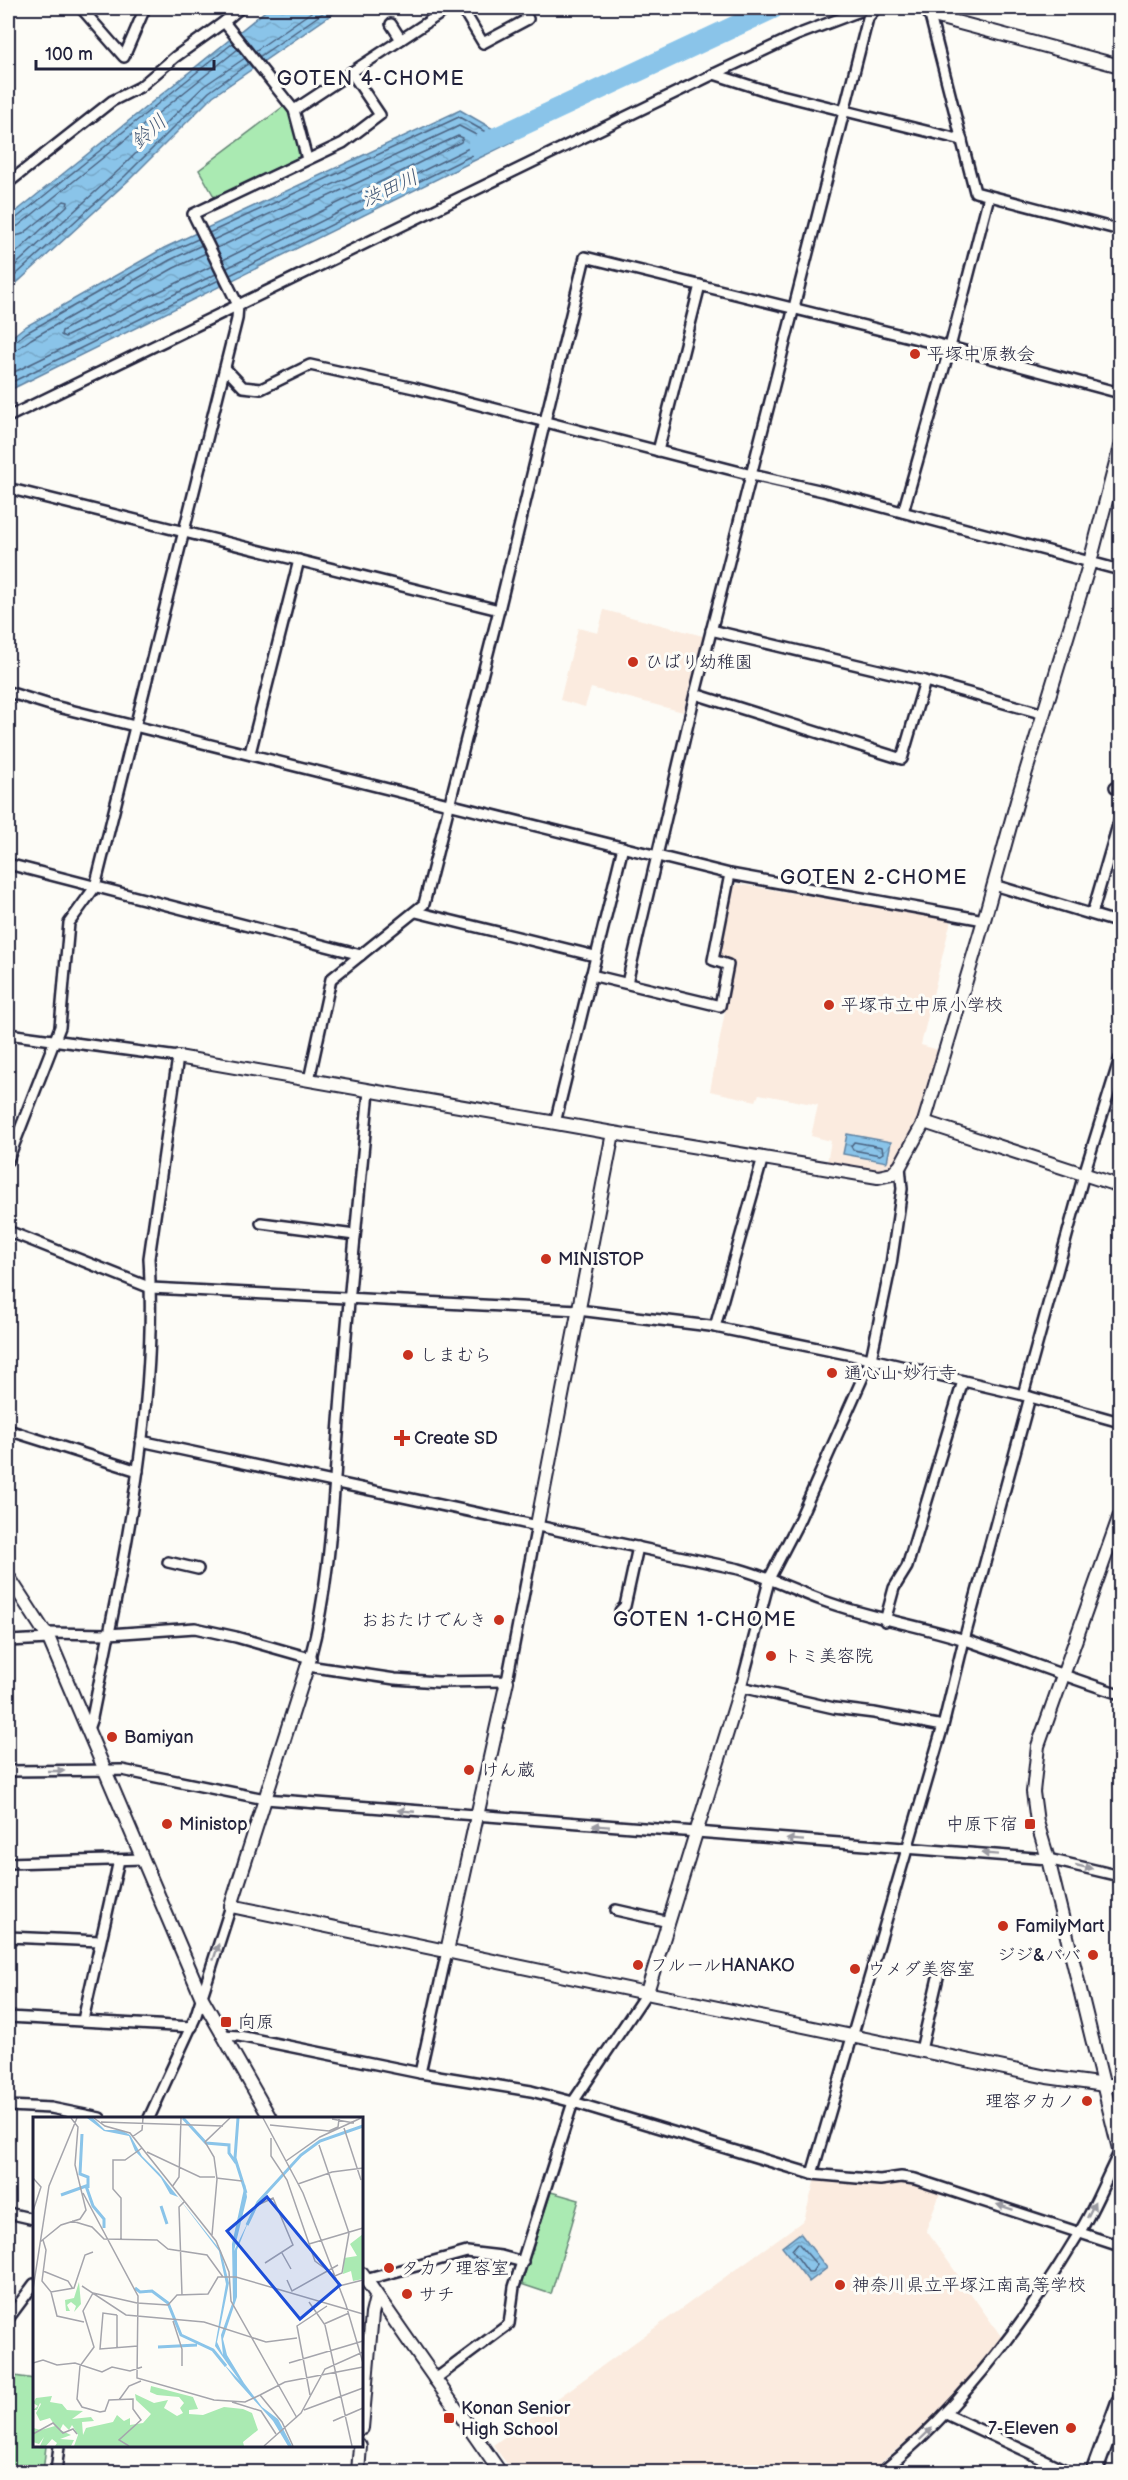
<svg xmlns="http://www.w3.org/2000/svg" width="1128" height="2480" viewBox="0 0 1128 2480" font-family="'Balsamiq Sans','Klee One',sans-serif">
<defs>
<pattern id="water-waves" width="16" height="10" patternUnits="userSpaceOnUse" patternTransform="scale(1.5)"><rect width="16" height="10" fill="#8ac4e9"/><path d="M0 5q4-4 8 0t8 0" fill="none" stroke="#77a8c9"/></pattern>
</defs>
<rect width="100%" height="100%" fill="#fdfcf7"/>
<filter id="ink" filterUnits="userSpaceOnUse"><feTurbulence type="fractalNoise" baseFrequency=".0167" numOctaves="2"/><feDisplacementMap in="SourceGraphic" scale="12" xChannelSelector="R" yChannelSelector="G"/><feConvolveMatrix kernelMatrix="1 2 1 2 8 2 1 2 1" color-interpolation-filters="sRGB"/></filter>
<g filter="url(#ink)">
<g fill="#fbebdf">
<polygon points="604,610 703,636 683,712 591,688 585,707 560,700 578,628 598,633"/>
<polygon points="738,884 951,920 921,1045 942,1051 913,1134 897,1162 887,1171 873,1173 827,1163 831,1141 811,1136 818,1105 759,1094 756,1101 710,1091 734,964 722,961 719,956 733,887"/>
<polygon points="815,2179 879,2184 898,2181 915,2183 941,2191 926,2230 1003,2339 947,2409 942,2408 928,2423 870,2472 513,2472 493,2445 804,2220"/>
</g>
<g fill="#aaeab2" stroke="#668676" stroke-width="1.5">
<polygon points="284,106 294,121 299,157 215,198 199,170"/>
<polygon points="551,2192 579,2200 551,2294 521,2284"/>
<polygon points="8,2375 34,2379 34,2446 46,2446 43,2472 8,2472"/>
</g>
<g fill="url(#water-waves)" stroke="#6083a3" stroke-width="1.5">
<polygon points="269,8 341,8 213,96 129,180 8,291 8,218"/>
<polygon points="460,110 514,141 8,391 8,340 23,328 164,248"/>
<polygon points="847,1134 891,1142 887,1162 843,1154"/>
<polygon points="800,2233 827,2268 809,2282 782,2247"/>
</g>
<g fill="none" stroke-linecap="round" stroke-linejoin="round">
<g stroke="#4c6381" stroke-width="1.5">
<polyline points="255,51 317,8"/>
<polyline points="259,57 330,8"/>
<polyline points="8,222 14,220 233,43"/>
<polyline points="8,229 18,226 238,49"/>
<polyline points="209,233 459,117 498,139 497,143 230,275"/>
<polyline points="8,238 23,234 64,201 68,202 67,206 8,260"/>
<polyline points="213,240 459,126 482,138 481,142 227,268"/>
<polyline points="217,248 458,136 463,138 461,142 223,260"/>
<polyline points="206,253 174,268 62,331 61,335 65,337 212,266"/>
<polyline points="8,272 119,170 204,86 245,58"/>
<polyline points="8,282 125,176 209,92 249,63"/>
<polyline points="8,344 13,343 26,333 167,253 198,239"/>
<polyline points="8,351 16,350 31,339 170,260 202,245"/>
<polyline points="8,375 216,274"/>
<polyline points="8,384 219,280"/>
<polygon points="854,1142 882,1147 883,1153 880,1155 853,1150 851,1146"/>
<polygon points="798,2243 817,2265 812,2272 808,2272 792,2250"/>
</g>
<polyline stroke="#8ac4e9" stroke-width="21" points="478,146 774,8"/>
<defs>
<g id="minor">
<polyline points="81,8 124,57 145,8"/>
<polyline points="240,8 224,22 294,110 307,159"/>
<polyline points="462,8 483,43 528,19 522,8"/>
<polyline points="928,8 975,192 1120,230"/>
<polyline points="391,24 400,38"/>
<polyline points="714,74 773,93 962,140"/>
<polyline points="294,110 449,8"/>
<polyline points="8,183 112,101 140,87 175,57 224,22"/>
<polyline points="225,368 243,387 261,389 310,365 414,388 752,475 823,491 1120,570"/>
<polyline points="8,417 714,74 797,35 868,8"/>
<polyline points="658,451 700,285"/>
<polyline points="8,491 11,489 499,610"/>
<polyline points="903,512 950,347 1120,393"/>
<polyline points="711,630 925,681 1044,714"/>
<polyline points="8,692 50,705 730,874 984,920"/>
<polyline points="695,694 902,759 925,681"/>
<polyline points="250,753 299,560"/>
<polyline points="1115,787 1120,788"/>
<polyline points="8,864 361,955"/>
<polyline points="994,885 1120,923"/>
<polyline points="416,912 595,956"/>
<polyline points="1092,914 1120,818"/>
<polyline points="591,975 720,1006 728,965 713,960 730,874"/>
<polyline points="627,983 695,694 868,18 876,8"/>
<path d="M8,1034l170,23 -29,201c9,154 -27,309 -57,460l-4,11"/>
<polyline points="309,1080 331,979 424,904 499,610 585,257 950,347 989,196"/>
<polyline points="555,1123 623,847"/>
<polyline points="8,1160 60,1027 69,923 95,887 237,319 238,305 193,214 343,143 380,115 351,72"/>
<polyline points="900,1166 902,1189 891,1264 871,1359 797,1525 770,1577 741,1687 834,1708 874,1713 943,1726"/>
<polyline points="261,1223 355,1235"/>
<polyline points="8,1231 151,1288 578,1310 710,1326 871,1359 1023,1395 1120,1422"/>
<polyline points="715,1327 763,1157"/>
<polyline points="1023,1395 1084,1174 1120,1058"/>
<polyline points="8,1430 138,1471"/>
<path d="M141,1441l598,128c32,9 55,21 85,32 46,17 95,24 141,39 52,17 103,38 155,54"/>
<polyline points="168,1562 198,1569"/>
<polyline points="620,1611 625,1606 638,1547"/>
<polyline points="885,1621 894,1588 907,1567 963,1381"/>
<path d="M46,1633l63,1 86,-6 41,9 74,21c22,-81 23,-166 30,-249 8,-106 19,-212 29,-318"/>
<polyline points="8,1641 49,1639"/>
<polyline points="308,1666 395,1679 438,1682 507,1681 537,1525"/>
<polyline points="8,1771 122,1770 265,1799 1048,1859 1120,1876"/>
<polyline points="8,1863 143,1859"/>
<polyline points="616,1910 669,1922"/>
<polyline points="8,1937 100,1941"/>
<polyline points="8,2017 192,2027"/>
<polyline points="83,2020 119,1860"/>
<polyline points="222,2035 239,2036 420,2073 531,2091 573,2102 812,2174 880,2180 901,2177 915,2179 1120,2246"/>
<polyline points="921,2050 939,1973"/>
<polyline points="420,2073 447,1951"/>
<polyline points="8,2106 51,2108 100,2118"/>
<polyline points="149,2118 195,2018 231,1906"/>
<polyline points="812,2174 943,1726 964,1640 1030,1397"/>
<polyline points="8,2213 34,2219"/>
<polyline points="365,2280 467,2252 501,2256 523,2262"/>
<polyline points="8,2319 34,2284"/>
<polyline points="434,2380 509,2324 514,2287 573,2102 647,1992"/>
<polyline points="946,2414 1070,2472"/>
<polyline points="56,2472 59,2446"/>
<path d="M882,2472c80,-65 144,-150 197,-239 16,-25 27,-55 41,-82"/>
</g>
<g id="tertiary">
<polyline points="930,15 1120,66"/>
<polyline points="178,1057 613,1133 878,1177 892,1174 900,1166 924,1122 984,920 1017,801 1090,562 1120,447"/>
<polyline points="924,1122 1120,1186"/>
<polyline points="1120,1515 1038,1746 1033,1792 1037,1822 1048,1859 1120,2153"/>
<polyline points="537,1525 613,1133"/>
<polyline points="8,1576 49,1639 202,1998 270,2118"/>
<polyline points="310,1658 231,1906 1047,2077 1105,2085 1120,2085"/>
<polyline points="447,1951 507,1681"/>
<polyline points="647,1992 741,1687"/>
<polyline points="362,2274 500,2472"/>
<polyline points="362,2428 372,2314 376,2297"/>
<polyline points="358,2472 360,2446"/>
</g>
<polyline id="primary" points="1094,2472 1120,2401"/>
</defs>
<use href="#minor" stroke="#22223b" stroke-width="14"/>
<use href="#tertiary" stroke="#22223b" stroke-width="16"/>
<use href="#primary" stroke="#22223b" stroke-width="20"/>
<use href="#minor" stroke="#fdfcf7" stroke-width="9"/>
<use href="#tertiary" stroke="#fdfcf7" stroke-width="12"/>
<use href="#primary" stroke="#fdfcf7" stroke-width="15"/>
</g>
<defs><path id="oneway-solid" d="M-6-.8H1V-3.2L6.5 0L1 3.2V.8H-6Z" transform="scale(1.5)"/></defs>
<g fill="#9a9aa2">
<use href="#oneway-solid" transform="translate(56 1771)"/>
<use href="#oneway-solid" transform="translate(406 1811) rotate(-175)"/>
<use href="#oneway-solid" transform="translate(601 1826) rotate(-176)"/>
<use href="#oneway-solid" transform="translate(795 1840) rotate(-176)"/>
<use href="#oneway-solid" transform="translate(990 1854) rotate(-176)"/>
<use href="#oneway-solid" transform="translate(1084 1867) rotate(13)"/>
<use href="#oneway-solid" transform="translate(216 1952) rotate(-72)"/>
<use href="#oneway-solid" transform="translate(1005 2207) rotate(-162)"/>
<use href="#oneway-solid" transform="translate(1091 2210) rotate(-64)"/>
<use href="#oneway-solid" transform="translate(926 2434) rotate(-44)"/>
</g>
</g>
<g fill="#c8321e" stroke="#fdfcf7" stroke-width="2">
<circle cx="915" cy="354" r="6"/>
<circle cx="633" cy="662" r="6"/>
<circle cx="829" cy="1005" r="6"/>
<circle cx="546" cy="1259" r="6"/>
<circle cx="408" cy="1355" r="6"/>
<circle cx="832" cy="1373" r="6"/>
<path d="M399 1429h6v6h6v6h-6v6h-6v-6h-6v-6h6z"/>
<circle cx="499" cy="1620" r="6"/>
<circle cx="771" cy="1656" r="6"/>
<circle cx="112" cy="1737" r="6"/>
<circle cx="469" cy="1770" r="6"/>
<circle cx="167" cy="1824" r="6"/>
<rect x="1024" y="1818" width="12" height="12" rx="3"/>
<circle cx="1003" cy="1926" r="6"/>
<circle cx="1093" cy="1955" r="6"/>
<circle cx="638" cy="1965" r="6"/>
<circle cx="855" cy="1969" r="6"/>
<rect x="220" y="2016" width="12" height="12" rx="3"/>
<circle cx="1087" cy="2101" r="6"/>
<circle cx="389" cy="2268" r="6"/>
<circle cx="840" cy="2285" r="6"/>
<circle cx="407" cy="2294" r="6"/>
<rect x="443" y="2412" width="12" height="12" rx="3"/>
<circle cx="1071" cy="2428" r="6"/>
</g>
<g text-anchor="middle" dominant-baseline="central" stroke-width="6" stroke-linejoin="round" paint-order="stroke">
<g font-size="18" fill="#22223b" stroke="#fdfcf7" text-anchor="start">
<text x="927" y="354">平塚中原教会</text>
<text x="645" y="662">ひばり幼稚園</text>
<text x="841" y="1005">平塚市立中原小学校</text>
<text x="558" y="1259">MINISTOP</text>
<text x="420" y="1355">しまむら</text>
<text x="844" y="1373">通心山 妙行寺</text>
<text x="414" y="1438">Create SD</text>
<text x="487" y="1620" text-anchor="end">おおたけでんき</text>
<text x="783" y="1656">トミ美容院</text>
<text x="124" y="1737">Bamiyan</text>
<text x="481" y="1770">けん蔵</text>
<text x="179" y="1824">Ministop</text>
<text x="1018" y="1824" text-anchor="end">中原下宿</text>
<text x="1015" y="1926">FamilyMart</text>
<text x="1081" y="1955" text-anchor="end">ジジ&amp;ババ</text>
<text x="650" y="1965">フルールHANAKO</text>
<text x="867" y="1969">ウメダ美容室</text>
<text x="238" y="2022">向原</text>
<text x="1075" y="2101" text-anchor="end">理容タカノ</text>
<text x="401" y="2268">タカノ理容室</text>
<text x="852" y="2285">神奈川県立平塚江南高等学校</text>
<text x="419" y="2294">サチ</text>
<text x="461" y="2408">Konan Senior<tspan x="461" dy="21">High School</tspan></text>
<text x="1059" y="2428" text-anchor="end">7-Eleven</text>
</g>
<g font-size="20" letter-spacing="1.5" fill="#22223b" stroke="#fdfcf7">
<text x="371" y="79">GOTEN 4-CHOME</text>
<text x="874" y="878">GOTEN 2-CHOME</text>
<text x="705" y="1620">GOTEN 1-CHOME</text>
</g>
<g font-size="20" font-style="italic" fill="#465b78" stroke="#fdfcf7">
<text transform="translate(149 132) rotate(-42)">鈴川</text>
<text transform="translate(390 189) rotate(-25)">渋田川</text>
</g>
</g>
<g transform="translate(33 2117)">
<rect width="330" height="330" fill="#fdfcf7"/>
<path d="M46,165l2,22 -7,8 2,-6 -5,-4 -4,3 3,6h-4l-1,-11 9,-2zM118,269l42,11 5,12 -9,1v4l14,1 21,-8 19,2 9,4 6,17 -15,12 1,4h-170l4,-11 -6,-10 -3,5 -6,-6 -3,6 11,5 -11,4 14,1 -3,6h-16l2,-3 -5,-4 -6,7h-6l4,-9 -5,7 -6,-2v-14l8,2 14,-4 -5,-8 -10,3 -4,-8 5,-9 -1,-1 -3,7h-4l5,-4 -5,-3 3,-5 16,-2 -2,6 12,2 5,6 16,1 -11,8 19,-2 3,4 -12,1 1,13 3,-7 27,-6 4,-7 7,6 6,-3v7l13,-2 8,-9 -15,-14 -1,-6 19,9 14,-3 -4,8 13,8 6,-3 -3,-5 4,-5 -5,-6 -22,-2 -7,-3z" fill="#aaeab2"/>
<path d="M330,117v45l-10,2 -2,-10 -8,3 1,-16 13,-2 -7,-12z" fill="#aaeab2"/>
<path d="M54,1h6l12,12h16l9,5 12,21 17,17 62,78 8,32 -12,59 6,13 -2,-20 12,-34 -1,-57 13,-60 2,13 -13,54 15,-31 -12,30v47l-14,42 4,16 17,28 18,24 16,12 14,27h-4l-15,-25 -38,-42 -12,-16 17,18 -25,-35 11,-62 -7,-33 -41,-54 -8,-3 -9,-16 -26,-27 -6,-15 -25,-5z" fill="#8ac4e9"/>
<path fill="none" stroke="#8ac4e9" stroke-width="3" d="M150,1l23,25 23,2v8l7,10M205,1l-3,40 11,35M49,17l-2,40 8,3v11M28,78l25,-9 7,20 11,13v9M128,89l6,18M214,108l11,-23 43,-47 19,-14 43,-15M102,171l5,4 12,-1 16,12 13,32 32,15 13,16M125,230l39,-2"/>
<path fill="none" stroke="#a5a5ac" stroke-width="1.5" d="M61,1l11,8 25,7 86,108 13,31 2,29 66,117M230,1l40,75 43,112 17,58M299,2l22,4M68,5l122,4M237,8l59,6 9,-4 1,-8M311,11l17,52M99,20l10,-7 1,-12M238,21v18l16,24 28,81 20,15 7,-3 7,-40 -30,-88M114,35l53,25h15M253,44l34,-24 41,-19M0,61l8,9 -8,24M183,61l26,3M265,67l34,-12 31,-4M139,70l7,-10 2,-59M50,76l55,103 -1,82 77,22 31,2 15,-7 22,27 11,24M227,87l13,-6 20,47 -28,18M39,104l20,6 12,12 53,1 11,9 39,6 16,22M179,118l5,-56 -3,-22 -9,-15 25,-24M10,123l3,10 -4,31 9,11 23,-4 11,-33 8,-3M88,123v-42l-8,-9v-29h12l17,-12M7,125l21,-17 19,-6 6,-9 -11,-45 3,-38 -7,-9M276,127l54,-16M249,136l9,16M10,154l25,10 5,8M254,163l5,11 46,-26M49,169l44,29 78,7 62,20 31,-4M306,169l24,-6M0,172l16,-103 28,-68M18,175l6,24 27,6M60,176l44,10 31,2 9,-10 31,-1 10,-17h18l127,37M60,176l-10,18 11,36 -14,19 -3,33 5,8 18,5 5,-1 4,-11 24,-1v10l8,11 -22,20 10,6M149,178l-3,-88 5,-5M276,185l16,23 27,121M84,198l-14,-2 -3,36 38,-3M84,198v32M140,204l9,28v17M291,207l25,-11M0,246l10,-3 14,5 18,-2 27,9 10,-5 18,4 12,-4M256,246l74,-22M227,278l25,-13 78,-15M277,278l-13,-69 30,-20M86,283l10,-14 12,-5M199,285l29,9 15,23M271,293l59,-22M300,304l30,-13M0,317l20,-11 10,10 10,-4 4,5M231,329l37,-33 24,-44 38,-17"/>
<path fill="#1d4ed8" fill-opacity="0.15" stroke="#1d4ed8" stroke-width="3" d="M234,80l73,88 -40,34 -73,-88z"/>
<rect width="330" height="330" fill="none" stroke="#22223b" stroke-width="3"/>
</g>
<rect width="1128" height="2480" fill="none" stroke="#fdfcf7" stroke-width="30"/>
<rect x="15" y="15" width="1098" height="2450" fill="none" stroke="#22223b" stroke-width="2" filter="url(#ink)"/>
<path d="M36 60v9h178v-9" fill="none" stroke="#22223b" stroke-width="3"/>
<text x="45" y="60" font-size="18" fill="#22223b" stroke="#fdfcf7" stroke-width="4.5" paint-order="stroke">100 m</text>
</svg>
